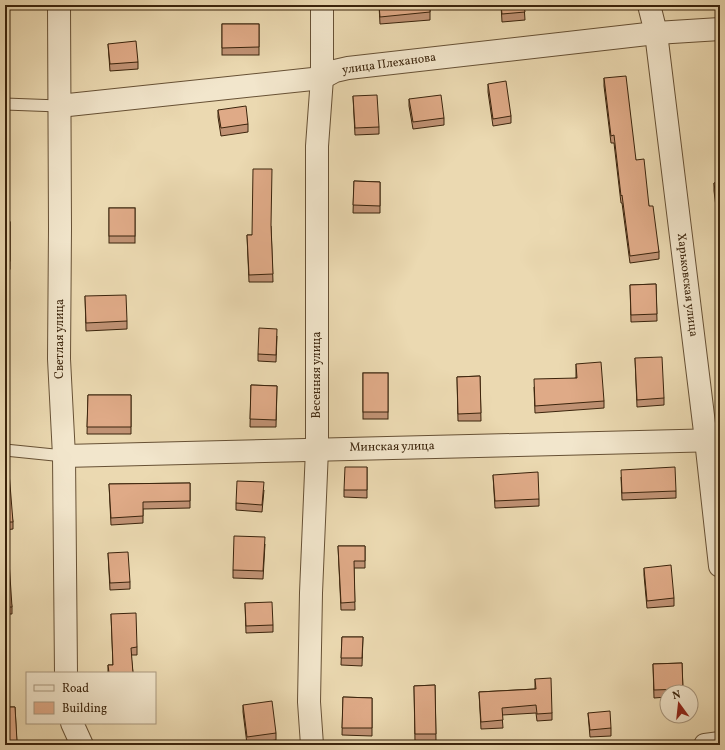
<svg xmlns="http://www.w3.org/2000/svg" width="725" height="750" viewBox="0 0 725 750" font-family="Vollkorn,serif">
<rect width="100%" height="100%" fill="#ebd9b1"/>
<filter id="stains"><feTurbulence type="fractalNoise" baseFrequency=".005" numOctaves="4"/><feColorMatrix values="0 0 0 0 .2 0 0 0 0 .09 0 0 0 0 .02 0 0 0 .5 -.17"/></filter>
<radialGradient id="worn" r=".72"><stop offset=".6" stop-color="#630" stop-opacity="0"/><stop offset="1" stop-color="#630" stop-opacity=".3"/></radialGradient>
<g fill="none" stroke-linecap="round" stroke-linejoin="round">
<defs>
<g id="lane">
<polyline points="5,104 59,106"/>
<polyline points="5,450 64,456"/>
</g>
<g id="street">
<polyline points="59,5 60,229 59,359 64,456 66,673"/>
<polyline points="649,5 656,33 706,440 720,566"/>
<polyline points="59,106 322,78 335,71 348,68 656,33 720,29"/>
<polyline points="64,456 720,440"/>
<polyline points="72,723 82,745"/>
<polyline points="312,745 309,702 311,593 317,449 317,146 322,78 322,5"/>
<polyline points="705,745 720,743"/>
</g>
</defs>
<use href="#lane" stroke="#675135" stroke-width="13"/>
<use href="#street" stroke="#675135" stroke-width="24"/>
<use href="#lane" stroke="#f2e6cc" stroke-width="11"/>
<use href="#street" stroke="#f2e6cc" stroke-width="22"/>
</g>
<g fill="#c09274" stroke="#3b240c">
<polygon points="379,5 430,5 430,20 380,24"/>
<polygon points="501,5 524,5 525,20 502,22"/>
<rect x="222" y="24" width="37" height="31"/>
<polygon points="108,44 138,62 138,69 110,71"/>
<polygon points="604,78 636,160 649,206 659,252 659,259 630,263 622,203 621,203 614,143 611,143 604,86"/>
<polygon points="488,84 511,116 511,123 493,126 488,92"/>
<polygon points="353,96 379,127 379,134 355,135"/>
<polygon points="409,99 444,118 444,125 413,129 409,106"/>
<polygon points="218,110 248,124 248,132 221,136 218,117"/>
<rect x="5" y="140" width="1" height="39"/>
<polygon points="354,181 380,182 380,213 353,213"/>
<polygon points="720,182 720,264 717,247 717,240 720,239 714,191 714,183"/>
<rect x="109" y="208" width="26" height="35"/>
<rect x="5" y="222" width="5" height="47"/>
<polygon points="271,226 273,282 249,282 247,235 252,235"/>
<polygon points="656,284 657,321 631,322 630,285"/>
<polygon points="85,296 127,321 127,329 86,331"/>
<polygon points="277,336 276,362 258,361 258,354"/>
<polygon points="635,358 664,398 664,405 637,407"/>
<polygon points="576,364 604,401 604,408 535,413 534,387 576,378"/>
<rect x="363" y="373" width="25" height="46"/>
<polygon points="480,376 481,421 458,421 457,377"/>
<polygon points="251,385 277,386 276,427 250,427"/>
<polygon points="88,395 131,395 131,434 87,434"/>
<polygon points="5,398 7,421 7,428 5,428"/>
<polygon points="367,467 367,498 344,497 344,490"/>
<polygon points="5,472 13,522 13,529 5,530"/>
<polygon points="493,475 539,499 539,506 495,508"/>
<polygon points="621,477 676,491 676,498 622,500"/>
<polygon points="190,483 190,508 143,509 143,523 111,525 109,484"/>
<polygon points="264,490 262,512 236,510 236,503"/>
<polygon points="265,544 263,579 233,578 233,570"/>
<polygon points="338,546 365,546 365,568 354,568 355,610 341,610"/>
<polygon points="108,553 130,582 130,589 110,590"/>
<polygon points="5,561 12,607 12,614 5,614"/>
<polygon points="644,568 674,598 674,606 647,608 644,575"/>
<polygon points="245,603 273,625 273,632 246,633"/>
<polygon points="111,614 137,647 137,655 131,655 133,673 108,673 108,665 113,665"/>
<polygon points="342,637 363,637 362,666 341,665"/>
<polygon points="682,663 683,692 667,692 667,697 654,698 653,664"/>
<polygon points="535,679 552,713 552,720 537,721 536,713 502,715 503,728 481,729 479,692 535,689"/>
<polygon points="435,685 436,741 415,742 414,686"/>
<polygon points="343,697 372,698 372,736 342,735"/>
<polygon points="243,705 276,733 276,740 247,744 243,712"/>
<polygon points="5,707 15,707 17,745 5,745"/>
<polygon points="588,713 611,728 611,736 590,737"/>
</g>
<g fill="#dfaa87" stroke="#3b240c">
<polygon points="379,5 430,5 430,12 380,17"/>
<polygon points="501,5 524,5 525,12 502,14"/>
<polygon points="222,24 259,24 259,47 222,48"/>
<polygon points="136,41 138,62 110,64 108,44"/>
<polygon points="626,76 636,160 644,159 649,206 653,206 659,252 630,256 622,195 621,196 614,135 611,136 604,78"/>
<polygon points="506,81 511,116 493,119 488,84"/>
<polygon points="377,95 379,127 355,128 353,96"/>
<polygon points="441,95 444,118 413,122 409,99"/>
<polygon points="246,106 248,124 221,128 218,110"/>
<rect x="5" y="140" width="1" height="32"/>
<polygon points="253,169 272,169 271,225 273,274 249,275 247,235 252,235"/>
<polygon points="354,181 380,182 380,206 353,205"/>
<polygon points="720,182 720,232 714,183"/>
<rect x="109" y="208" width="26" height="28"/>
<rect x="5" y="222" width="5" height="39"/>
<polygon points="720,239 720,257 717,240"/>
<polygon points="656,284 657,314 631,315 630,285"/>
<polygon points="126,295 127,321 86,323 85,296"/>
<polygon points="259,328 277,329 276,355 258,354"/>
<polygon points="662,357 664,398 637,400 635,358"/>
<polygon points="601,362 604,401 535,406 534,379 577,378 576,364"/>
<rect x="363" y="373" width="25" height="39"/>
<polygon points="480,376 481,413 458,414 457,377"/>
<polygon points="251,385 277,386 276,420 250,419"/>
<polygon points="88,395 131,395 131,427 87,427"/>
<polygon points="5,398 7,421 5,421"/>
<polygon points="345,467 367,467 367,490 344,490"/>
<polygon points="675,467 676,491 622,493 621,470"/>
<polygon points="5,472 9,472 13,522 5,522"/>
<polygon points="538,472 539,499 495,501 493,475"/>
<polygon points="237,481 264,482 262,505 236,503"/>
<polygon points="190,483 190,501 143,502 143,516 111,518 109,484"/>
<polygon points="234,536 265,537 263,571 233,570"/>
<polygon points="338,546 365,546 365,561 354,561 355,602 341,603"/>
<polygon points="128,552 130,582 110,583 108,553"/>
<polygon points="5,561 9,561 12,607 5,607"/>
<polygon points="671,565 674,598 647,601 644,568"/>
<polygon points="272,602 273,625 246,626 245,603"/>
<polygon points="136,613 137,647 131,648 133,673 109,673 108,665 113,665 111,614"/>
<polygon points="342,637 363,637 362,658 341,658"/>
<polygon points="682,663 683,689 654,690 653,664"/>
<polygon points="551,678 552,713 537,714 536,705 502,708 503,720 481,722 479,692 536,689 535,679"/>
<polygon points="435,685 436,734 415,734 414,686"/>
<polygon points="343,697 372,698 372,728 342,728"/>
<polygon points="272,701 276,733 247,737 243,705"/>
<polygon points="5,707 15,707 17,741 5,742"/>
<polygon points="610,711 611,728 590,730 588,713"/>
</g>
<g text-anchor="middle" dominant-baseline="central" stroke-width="3" stroke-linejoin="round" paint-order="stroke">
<g font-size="12" fill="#3b240c" stroke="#f2e6cc">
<text transform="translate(389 64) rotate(-8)">улица Плеханова</text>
<text transform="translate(687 285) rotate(83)">Харьковская улица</text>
<text transform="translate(60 339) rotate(-90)">Светлая улица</text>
<text transform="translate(317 375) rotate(-90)">Весенняя улица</text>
<text transform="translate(392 447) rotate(-1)">Минская улица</text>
</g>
</g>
<rect width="725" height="750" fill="none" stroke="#ebd9b1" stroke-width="20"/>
<rect x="6" y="6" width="713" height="738" fill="none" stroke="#3b240c" stroke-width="2"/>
<rect x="10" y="10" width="705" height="730" fill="none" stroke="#3b240c"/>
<rect x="26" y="672" width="130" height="52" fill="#f2e6cc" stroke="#a9987f"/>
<rect x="34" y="685" width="20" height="6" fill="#f2e6cc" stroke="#a9987f"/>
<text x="62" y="692" font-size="12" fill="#3b240c">Road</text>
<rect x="34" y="702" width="20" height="12" fill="#dfaa87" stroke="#a9987f"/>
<text x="62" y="712" font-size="12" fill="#3b240c">Building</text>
<g transform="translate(679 704) rotate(345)"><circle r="19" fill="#f2e6cc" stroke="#a9987f"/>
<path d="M0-3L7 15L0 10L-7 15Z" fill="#8f2418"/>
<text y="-6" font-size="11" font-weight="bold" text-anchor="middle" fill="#3b240c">N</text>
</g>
<rect width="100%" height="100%" filter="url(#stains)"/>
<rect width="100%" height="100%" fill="url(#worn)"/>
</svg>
